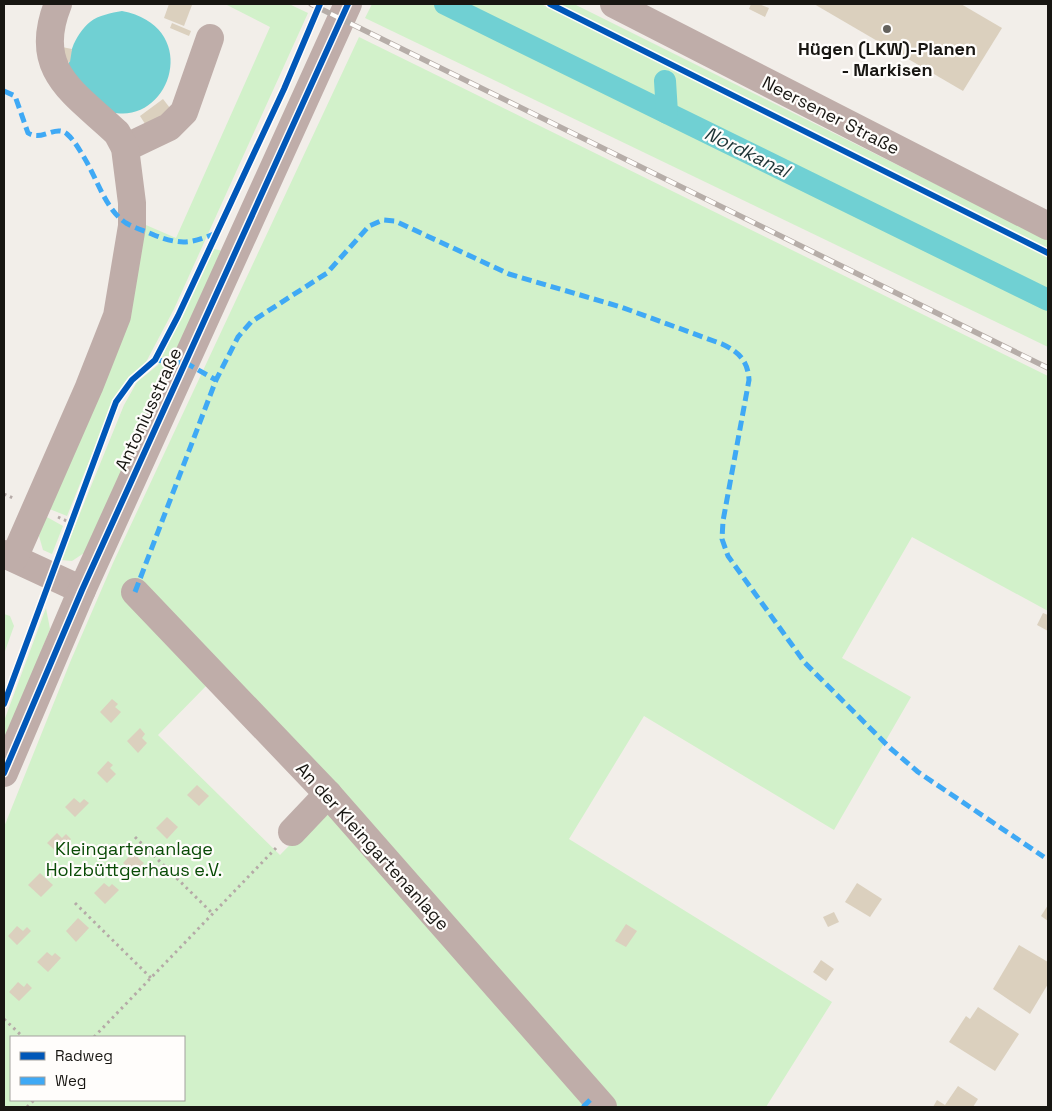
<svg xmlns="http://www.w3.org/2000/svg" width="1052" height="1111" viewBox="0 0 1052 1111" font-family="'Space Grotesk',sans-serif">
<rect width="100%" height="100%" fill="#f2eee9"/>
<g fill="#d2f1ca" fill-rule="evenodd">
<polygon points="225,4 289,4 308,13 174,309 145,364 128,378 116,395 67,516 47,508 139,222 176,238 270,27"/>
<polygon points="372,4 541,4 1048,257 1048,347 365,18"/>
<polygon points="560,4 574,4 1048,240 1048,248"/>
<path d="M359,37l689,339v235l-136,-74 -70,121 69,39 -77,133 -190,-114 -75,123 263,163 -66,105h-762v-280l67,-167 42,-97zM207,685l118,124 -45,46 -122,-120zM11,1037h173v63h-173z"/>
<polygon points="214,249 223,251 84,553 72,561 61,560 124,405 137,382 158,365"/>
<polygon points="45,516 63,526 52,554 43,550 39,536"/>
<polygon points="46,608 50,629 4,745 4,721"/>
<polygon points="4,614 10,616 14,626 4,654"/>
</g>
<path fill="#70d0d3" d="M122,11c82,16 48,116 -11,101 -7,-2 -15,-12 -21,-17 -5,-5 -13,-10 -17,-15 -11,-18 3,-47 17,-58 9,-7 21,-9 32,-11z"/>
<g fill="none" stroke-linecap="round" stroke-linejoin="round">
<g stroke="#70d0d3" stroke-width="22">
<polyline points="445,4 1048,300"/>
<polyline points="665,81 667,113"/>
</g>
</g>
<g fill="#dbd0be">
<polygon points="169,4 192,5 184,26 164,18"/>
<polygon points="751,4 759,4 769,8 765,17 749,9"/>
<polygon points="814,4 961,4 1002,28 963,91"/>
<polygon points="172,23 191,31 189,36 170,28"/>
<polygon points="62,47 72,49 70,62 60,60"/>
<polygon points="163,99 173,112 149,130 140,116"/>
<polygon points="1043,613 1048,615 1048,631 1037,625"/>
<polygon points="112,699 118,704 115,707 121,712 111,723 100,712"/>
<polygon points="140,728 145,734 142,738 147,743 138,753 127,741"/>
<polygon points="108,761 113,765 110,768 116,774 107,783 97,773"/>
<polygon points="197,785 209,796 199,806 187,795"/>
<polygon points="74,798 80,803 84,799 89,803 75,817 65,807"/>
<polygon points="167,817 178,827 167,839 156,828"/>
<polygon points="57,833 62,838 66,834 71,839 58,853 47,843"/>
<polygon points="136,849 142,854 138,858 144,863 134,874 123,863"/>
<polygon points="40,873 53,885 41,897 28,885"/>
<polygon points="104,883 109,887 112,884 119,890 105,904 94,893"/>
<polygon points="857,883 882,899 870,917 845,902"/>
<polygon points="1048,905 1048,921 1041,916"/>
<polygon points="834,912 839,922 828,927 823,917"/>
<polygon points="78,918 89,928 76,942 66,931"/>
<polygon points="626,924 637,931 626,947 615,941"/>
<polygon points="17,926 23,931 27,927 31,931 17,945 8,936"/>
<polygon points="1019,945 1048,962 1048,984 1030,1014 993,989"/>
<polygon points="47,952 52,956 55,953 61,958 48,972 37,962"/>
<polygon points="821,960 834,969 826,981 813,972"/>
<polygon points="18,982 24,987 27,983 32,988 19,1001 9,992"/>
<polygon points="978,1007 1019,1034 995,1071 949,1042 966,1016 970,1019"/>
<polygon points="958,1086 978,1099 973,1107 933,1107 937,1100 945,1105"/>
</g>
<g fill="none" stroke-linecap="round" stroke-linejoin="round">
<g stroke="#b5aaa7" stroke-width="3" stroke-dasharray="2.5 4" stroke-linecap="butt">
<polyline points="4,494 15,499"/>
<polyline points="58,517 71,523"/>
<polyline points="135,837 213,914"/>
<polyline points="75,903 151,978"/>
<polyline points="4,1019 23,1037"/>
<polyline points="94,1037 276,848"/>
<polyline points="27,1107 34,1100"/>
</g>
<g stroke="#bfada9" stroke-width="28">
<polyline points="125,148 169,127 184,112 210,38"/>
<polyline points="4,554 82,590"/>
<path d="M14,558l75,-171 28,-71 15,-90v-23l-7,-55 -8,-15c-42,-40 -86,-62 -59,-129"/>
<polyline points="135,592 328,794 603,1107"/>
<polyline points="4,773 82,590 348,4"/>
<polyline points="292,832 328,794"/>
</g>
<polyline stroke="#bfada9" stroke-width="28" points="614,4 1048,226"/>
<defs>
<polyline id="rail" points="311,4 1048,368"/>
</defs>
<use href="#rail" stroke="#b6ada8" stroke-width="5.5"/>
<use href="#rail" stroke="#fffdfb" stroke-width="4" stroke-dasharray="11" stroke-linecap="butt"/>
<g stroke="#3fa9f5" stroke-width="5" stroke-dasharray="10 5" stroke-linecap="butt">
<path d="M4,91l11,5 13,37c14,9 27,-9 39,1 8,7 13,17 18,25 12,20 21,51 41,64 9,5 19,8 28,12 26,10 37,9 62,-2"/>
<polyline points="155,360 186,363 216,380"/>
<path d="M135,592l81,-212 22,-43 13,-15 76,-49 42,-47 14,-6 12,1 114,53 112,33 101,37c17,8 26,17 27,36l-26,141 -1,18 6,17 77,107 85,85 28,24 126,85"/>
<polyline points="583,1107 593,1097"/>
</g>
<defs>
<g id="cycleway">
<polyline points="550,4 1048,253"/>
<polyline points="4,704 116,402 132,380 155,360 178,316 284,89 320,4"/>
<polyline points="4,773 82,590 348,4"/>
</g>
</defs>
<use href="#cycleway" stroke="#fffdfb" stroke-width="9"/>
<use href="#cycleway" stroke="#0057b8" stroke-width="6"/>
</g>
<circle fill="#64625d" stroke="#fffdfb" stroke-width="2" cx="887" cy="29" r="5"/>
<g text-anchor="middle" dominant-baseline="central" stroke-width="4.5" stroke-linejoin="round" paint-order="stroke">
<g font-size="18" font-weight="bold" fill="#181612" stroke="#fffdfb">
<text x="887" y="48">Hügen (LKW)-Planen<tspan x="887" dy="21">- Markisen</tspan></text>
</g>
<g font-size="18" fill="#181612" stroke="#fffdfb">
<text transform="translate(831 115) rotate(27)">Neersener Straße</text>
<text transform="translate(148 409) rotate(-65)">Antoniusstraße</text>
<text transform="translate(373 846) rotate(48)">An der Kleingartenanlage</text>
</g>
<g font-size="18" fill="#094b06" stroke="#fffdfb">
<text x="134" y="848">Kleingartenanlage<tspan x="134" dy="21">Holzbüttgerhaus e.V.</tspan></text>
</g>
<g font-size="19" font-style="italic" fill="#1f3537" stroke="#fffdfb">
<text transform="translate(747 152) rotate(26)">Nordkanal</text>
</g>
</g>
<rect width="1052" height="1111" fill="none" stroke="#181612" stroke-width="10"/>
<rect x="10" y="1036" width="175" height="65" fill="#fffdfb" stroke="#a3a19e"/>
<rect x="20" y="1052" width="25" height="8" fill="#0057b8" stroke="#a3a19e"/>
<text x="55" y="1061" font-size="15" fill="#181612">Radweg</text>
<rect x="20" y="1077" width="25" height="8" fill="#3fa9f5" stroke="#a3a19e"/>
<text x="55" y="1086" font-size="15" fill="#181612">Weg</text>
</svg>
